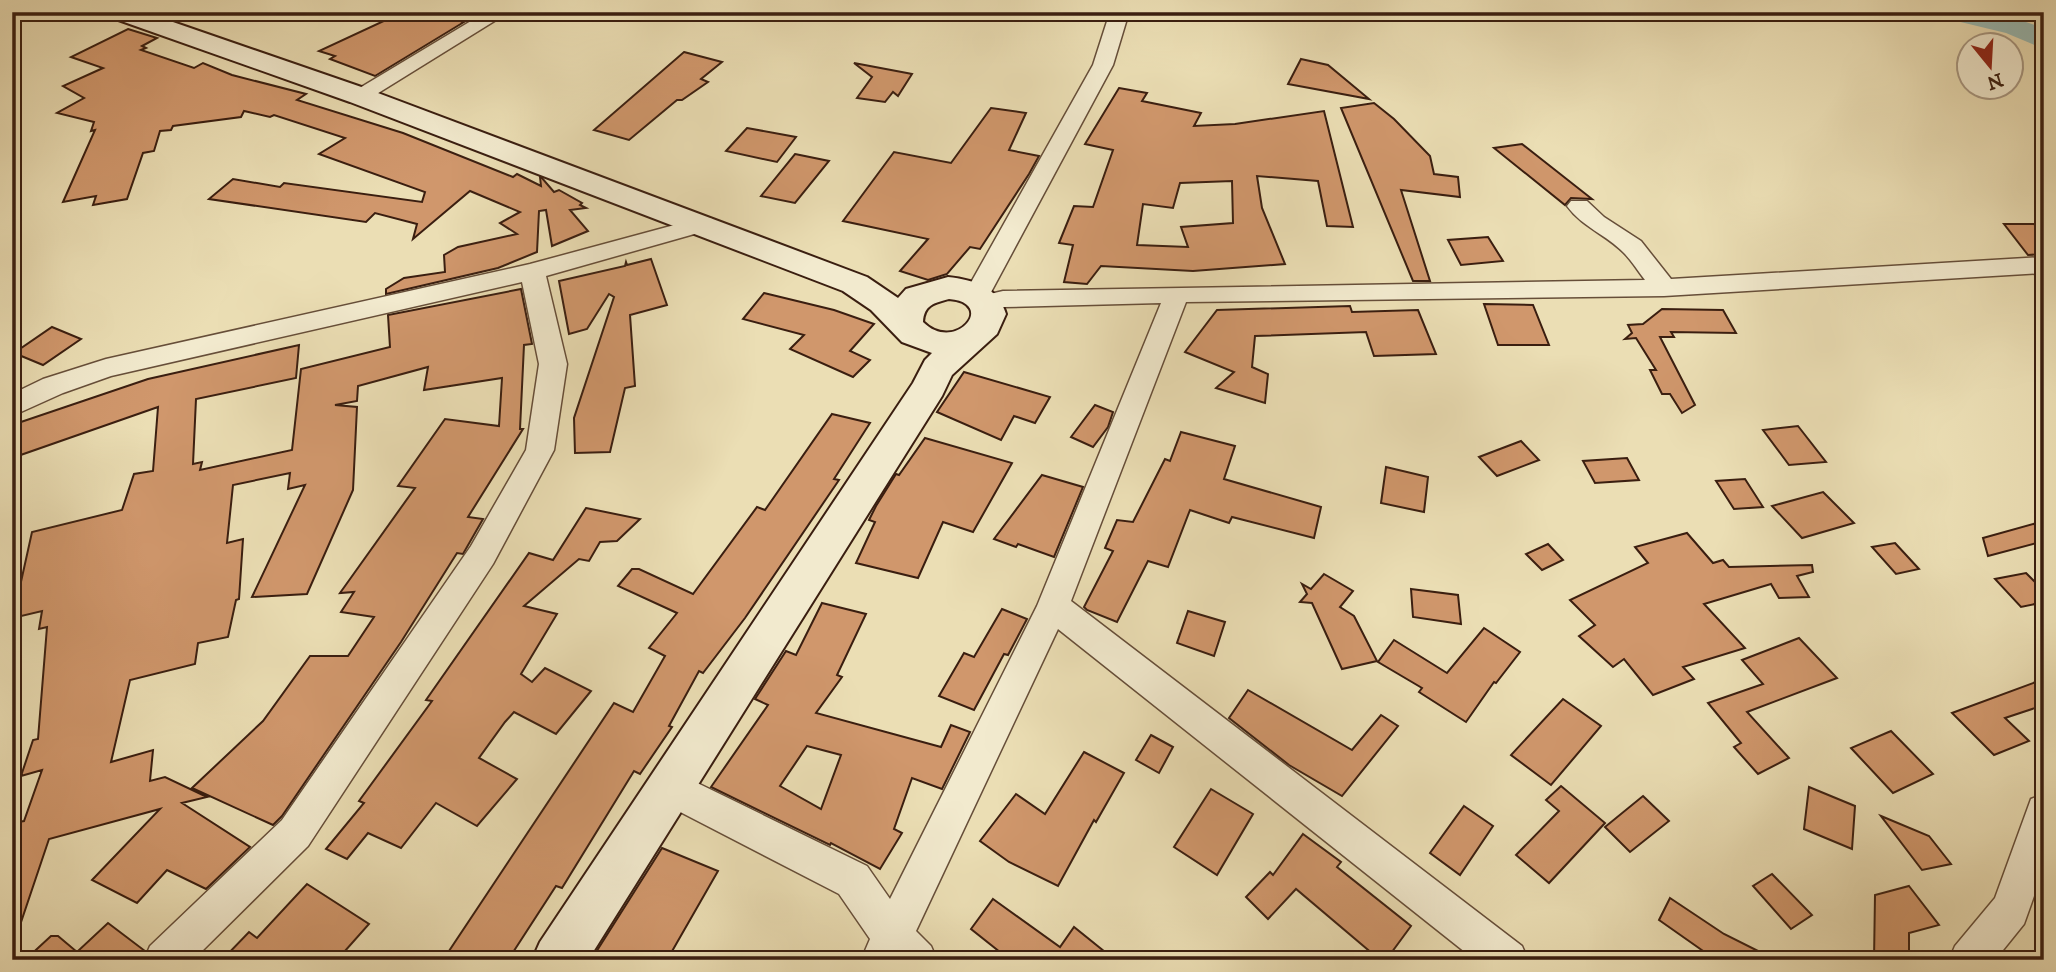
<svg xmlns="http://www.w3.org/2000/svg" width="2056" height="972" viewBox="0 0 2056 972" font-family="'IM FELL DW Pica',serif">
<rect width="100%" height="100%" fill="#ebdeb4"/>
<filter id="stains"><feTurbulence type="fractalNoise" baseFrequency=".00286" numOctaves="4"/><feColorMatrix values="0 0 0 0 .2 0 0 0 0 .09 0 0 0 0 .02 0 0 0 .5 -.17"/></filter>
<radialGradient id="worn" r=".72"><stop offset=".6" stop-color="#630" stop-opacity="0"/><stop offset="1" stop-color="#630" stop-opacity=".3"/></radialGradient>
<g fill="none" stroke-linecap="round" stroke-linejoin="round">
<path fill="#99bbb4" fill-rule="evenodd" d="M1940,12c37,0 69,1 104,17v20l-38,-16 -62,-15z"/>
</g>
<g fill="#d0976c" stroke="#3a1e10" stroke-width="2" fill-rule="evenodd">
<polygon points="403,12 423,12 464,22 375,76 330,59 335,56 319,51"/>
<polygon points="128,29 157,38 142,46 146,48 141,50 194,68 203,63 232,75 306,94 297,100 403,133 513,177 517,174 541,186 540,177 542,178 554,192 559,190 582,203 580,205 586,208 570,210 588,231 552,246 546,210 539,211 537,252 498,268 386,294 386,289 404,278 445,272 444,255 458,247 517,234 500,223 520,212 470,191 413,239 417,224 375,213 366,222 209,199 233,179 280,187 284,183 422,202 425,192 319,154 345,138 274,115 270,117 244,111 241,117 173,126 171,130 160,131 154,151 143,153 127,199 93,205 96,196 63,202 95,130 91,131 94,122 57,113 84,98 63,86 103,68 71,57"/>
<polygon points="684,52 722,62 701,79 708,82 682,100 677,100 629,140 594,130"/>
<polygon points="1301,59 1328,65 1369,99 1288,84"/>
<polygon points="854,63 907,73 912,74 898,96 893,92 885,102 857,98 872,77"/>
<path d="M1119,88l28,5 -5,8 59,12 -7,13 41,-2 89,-13 29,116 -26,-1 -9,-45 -61,-5 5,32 23,56 -92,7 -92,-5 -14,18 -23,-2 9,-37 -14,-2 15,-37 19,1 20,-57 -28,-6zM1232,181l1,42 -52,4 7,20 -51,-2 6,-41 30,4 7,-25z"/>
<polygon points="1374,103 1394,119 1430,156 1434,174 1458,177 1460,197 1401,190 1430,281 1413,281 1341,108"/>
<polygon points="991,108 1026,113 1009,150 1039,156 1029,174 980,249 970,247 947,274 928,280 900,271 928,239 843,221 894,152 951,163"/>
<polygon points="747,128 796,137 777,162 726,151"/>
<polygon points="1522,144 1592,199 1571,198 1565,205 1494,148"/>
<polygon points="795,154 829,161 795,203 761,196"/>
<polygon points="2004,224 2034,224 2044,234 2044,254 2028,255"/>
<polygon points="1488,237 1503,261 1461,265 1448,240"/>
<polygon points="651,259 667,305 630,315 635,386 625,388 610,452 575,453 574,418 614,297 609,294 587,329 569,334 559,281 625,266 626,262 627,265"/>
<polygon points="521,289 532,344 524,345 520,429 523,429 468,517 483,519 463,554 457,553 401,642 282,816 273,825 192,788 263,721 310,656 348,656 374,617 341,612 354,592 340,593 415,488 398,486 445,419 499,426 502,378 424,390 428,367 358,386 357,401 335,405 357,407 353,490 307,594 252,597 305,485 288,489 290,473 233,485 227,543 243,539 239,599 236,600 228,637 198,643 195,664 130,680 111,762 153,750 150,781 165,777 207,797 182,803 250,847 206,889 167,870 137,903 92,880 160,809 49,839 16,937 12,936 12,823 24,821 42,770 21,776 33,740 38,739 47,627 39,629 42,611 13,618 32,532 122,510 134,474 153,471 158,407 12,458 12,425 148,379 299,345 296,378 196,399 193,464 202,462 200,470 292,450 301,369 390,347 388,315"/>
<polygon points="764,293 834,310 874,324 850,351 870,360 853,377 790,349 804,335 743,319"/>
<polygon points="1484,304 1533,305 1549,345 1498,345"/>
<polygon points="1350,306 1352,312 1418,310 1436,354 1374,356 1366,332 1255,336 1252,367 1268,374 1265,403 1216,388 1234,372 1185,352 1217,310"/>
<polygon points="1662,309 1723,310 1736,333 1671,332 1674,337 1660,337 1695,405 1682,413 1670,394 1662,394 1650,370 1656,370 1636,338 1625,339 1632,333 1628,325 1643,324"/>
<polygon points="52,327 81,339 43,365 14,353"/>
<polygon points="964,372 1050,397 1035,423 1014,416 1001,440 937,412"/>
<polygon points="1095,405 1113,412 1108,427 1093,447 1071,437"/>
<polygon points="832,414 870,423 834,479 839,480 745,618 703,673 699,671 669,726 672,727 640,774 634,771 562,888 556,886 508,960 443,960 614,703 633,712 665,656 649,648 677,613 618,586 632,569 639,569 693,594 757,507 765,510"/>
<polygon points="1798,426 1826,462 1789,465 1763,430"/>
<polygon points="1181,432 1235,446 1224,479 1321,507 1314,538 1232,517 1229,523 1190,510 1168,567 1148,561 1117,622 1087,610 1084,607 1113,551 1105,548 1117,520 1133,522 1165,459 1170,461"/>
<polygon points="925,438 1012,463 973,532 943,522 918,578 856,563 875,522 869,520 876,506 896,474 899,475"/>
<polygon points="1521,441 1539,460 1497,476 1479,457"/>
<polygon points="1627,458 1639,480 1595,483 1583,461"/>
<polygon points="1386,467 1428,477 1424,512 1381,503"/>
<polygon points="1042,475 1083,487 1054,557 1018,544 1016,547 994,539"/>
<polygon points="1745,479 1763,507 1734,509 1716,481"/>
<polygon points="1823,492 1854,523 1802,538 1772,506"/>
<polygon points="586,508 640,519 617,541 600,542 589,561 579,559 524,606 557,614 521,674 532,682 545,668 591,691 556,734 514,712 505,722 479,758 517,779 477,826 436,803 401,848 368,833 347,859 326,849 364,803 359,801 432,701 426,700 529,553 553,560"/>
<polygon points="2044,521 2044,541 1988,556 1983,538"/>
<polygon points="1687,533 1713,563 1723,560 1729,567 1812,565 1813,572 1797,576 1809,597 1779,598 1771,584 1704,604 1745,648 1683,667 1694,679 1653,695 1624,659 1613,667 1579,636 1595,625 1570,600 1648,563 1635,547"/>
<polygon points="1895,543 1919,569 1896,574 1872,547"/>
<polygon points="1548,544 1563,560 1542,570 1526,554"/>
<polygon points="2026,573 2044,591 2044,602 2021,607 1995,579"/>
<polygon points="1324,574 1353,591 1340,607 1354,616 1377,661 1342,669 1312,603 1300,602 1307,594 1302,584 1311,589"/>
<polygon points="1411,589 1458,595 1461,624 1413,617"/>
<path d="M822,603l44,11 -29,61 5,2 -26,36 125,34 10,-22 19,7 -28,57 -30,-11 -18,51 8,4 -22,36 -49,-26 -1,2 -119,-58 57,-82 -13,-6 31,-48 10,4zM807,746l34,9 -20,54 -41,-23z"/>
<polygon points="1002,609 1027,619 1008,655 1004,654 974,710 939,696 964,653 974,657"/>
<polygon points="1188,611 1225,622 1214,656 1177,643"/>
<polygon points="1484,628 1520,652 1496,683 1494,682 1466,722 1419,692 1422,688 1378,662 1394,640 1447,673"/>
<polygon points="1799,638 1837,678 1747,712 1789,758 1758,774 1734,747 1741,743 1708,703 1763,684 1742,660"/>
<polygon points="2044,679 2044,705 2005,718 2029,741 1994,755 1952,713"/>
<polygon points="1248,690 1352,750 1381,715 1398,726 1342,796 1289,765 1229,718"/>
<polygon points="1563,699 1601,726 1551,785 1511,755"/>
<polygon points="1891,731 1933,774 1893,793 1851,748"/>
<polygon points="1151,735 1173,747 1159,773 1136,760"/>
<polygon points="1084,752 1124,773 1096,822 1094,820 1058,886 1009,862 980,841 1016,794 1045,814"/>
<polygon points="1561,786 1605,823 1549,883 1516,855 1559,811 1546,800"/>
<polygon points="1809,787 1855,806 1852,849 1804,829"/>
<polygon points="1211,789 1253,814 1217,875 1174,847"/>
<polygon points="1643,796 1669,821 1630,852 1605,827"/>
<polygon points="1464,806 1493,826 1460,875 1430,853"/>
<polygon points="1881,816 1929,836 1951,864 1922,870"/>
<polygon points="1303,834 1341,862 1337,867 1411,926 1386,960 1380,960 1296,889 1268,919 1246,897 1270,872 1273,875"/>
<polygon points="662,848 718,871 667,960 591,960"/>
<polygon points="1772,874 1812,915 1791,929 1753,886"/>
<polygon points="307,884 369,924 337,960 222,960 249,932 257,938"/>
<polygon points="1909,886 1939,925 1909,933 1909,960 1874,960 1875,895"/>
<polygon points="1670,898 1724,934 1776,960 1716,960 1659,920"/>
<polygon points="993,899 1060,947 1074,927 1115,960 1010,960 971,929"/>
<polygon points="108,923 145,951 142,960 25,960 51,936 58,936 77,952"/>
</g>
<g fill="none" stroke-linecap="round" stroke-linejoin="round">
<defs>
<g id="minor">
<polygon points="486,12 509,12 367,100 353,100 350,96 353,92"/>
<path d="M1110,12h19l-16,53 -123,229 13,-3 642,-11c-7,-9 -13,-19 -21,-27 -17,-18 -42,-26 -57,-47l4,-5h16l17,16 37,24 30,38 373,-22v16l-380,23 -478,6 -115,299 451,345 6,14h-53l-417,-331 -142,302 15,15 6,14h-76l9,-21 -31,-45 -182,-94 -5,-12 5,-12 13,-5 13,5 184,90 23,33 147,-293 124,-303 -157,4 -18,5 -9,-2 -3,-7 -6,-2 -4,-6 129,-230z"/>
<polygon points="704,217 712,219 716,224 712,229 546,276 567,364 554,450 493,564 308,846 193,960 144,960 150,946 282,820 471,546 526,450 539,364 522,282 111,376 63,393 12,416 12,394 43,379 106,359 530,264"/>
<polygon points="2044,794 2044,868 2024,924 1995,960 1949,960 1955,946 1995,898 2031,799"/>
</g>
<path id="secondary" d="M107,12h37l226,78 497,187 31,21 8,-9 42,-12c26,3 50,10 58,37l-9,20 -45,41 -10,21 -354,564h-56l8,-18 373,-559 12,-23 7,-7 -30,-11 -31,-32 -28,-19 -493,-189 -240,-85zM949,299c49,4 6,55 -26,23 1,-17 11,-19 26,-23z"/>
</defs>
<use href="#minor" stroke="#664e39" stroke-width="3"/>
<use href="#secondary" stroke="#3a1e10" stroke-width="4"/>
<use href="#minor" fill="#f2eace" fill-rule="evenodd"/>
<use href="#secondary" fill="#f2eace" fill-rule="evenodd"/>
</g>
<rect width="2056" height="972" fill="none" stroke="#ebdeb4" stroke-width="42"/>
<rect x="14" y="14" width="2028" height="944" fill="none" stroke="#3a1e10" stroke-width="3.5"/>
<rect x="21" y="21" width="2014" height="930" fill="none" stroke="#3a1e10" stroke-width="2"/>
<g transform="translate(1990 66) rotate(162)"><circle r="33" fill="#f2eace" stroke="#a89882" stroke-width="2"/>
<path d="M0-5L12 26L0 18L-12 26Z" fill="#8f2418"/>
<text y="-10" font-size="19" font-weight="bold" text-anchor="middle" fill="#3a1e10">N</text>
</g>
<rect width="100%" height="100%" filter="url(#stains)"/>
<rect width="100%" height="100%" fill="url(#worn)"/>
</svg>
